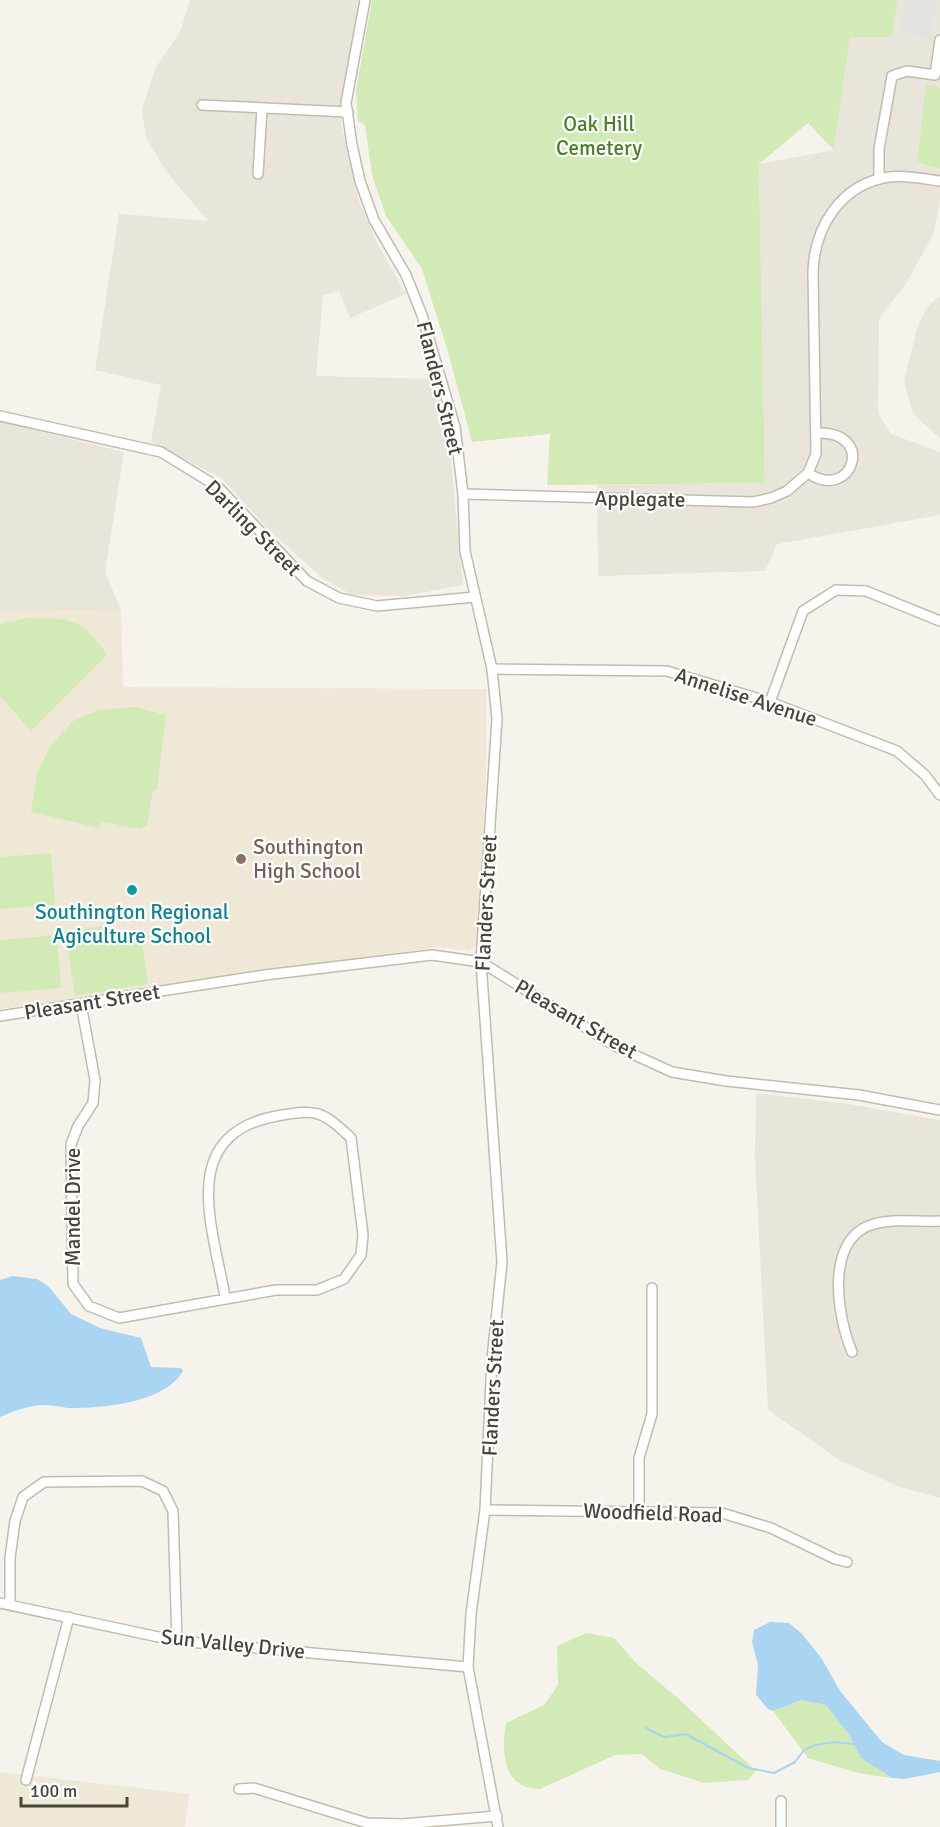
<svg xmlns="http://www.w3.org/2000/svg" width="940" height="1827" viewBox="0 0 940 1827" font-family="Signika,sans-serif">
<rect width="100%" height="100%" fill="#f6f3ec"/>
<g fill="#eae5da">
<polygon points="190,0 358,0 341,124 358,199 378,245 406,294 350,318 339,291 323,295 316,376 435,379 449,441 463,585 404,596 352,595 322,578 270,531 221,478 151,442 161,385 95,370 119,214 208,221 166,171 146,138 142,109 155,69 180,32"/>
<polygon points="898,0 940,0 940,88 926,85 917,162 940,169 940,200 934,233 907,282 879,319 878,413 891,434 940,452 940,515 777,544 765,571 598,576 597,485 765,483 759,164 834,150 850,37 890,37"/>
<polygon points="940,296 940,438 913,414 904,381 917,329 926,308"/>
<polygon points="0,422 124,452 105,572 121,610 0,611"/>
<polygon points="756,1093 843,1103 940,1120 940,1498 900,1487 841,1461 768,1410 755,1158"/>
</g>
<g fill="#efe8d6">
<polygon points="121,610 123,687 486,689 486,773 477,945 469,951 438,947 0,1009 0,611"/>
<polygon points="0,1772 189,1794 185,1827 0,1827"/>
</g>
<g fill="#d2eab5">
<polygon points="372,0 898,0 891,37 850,37 834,150 808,123 759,164 765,483 547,485 550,434 472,442 449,355 422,269 386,216 372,175 365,125 358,121 356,91"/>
<polygon points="926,84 940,88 940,169 917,162"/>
<path d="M27,618c43,0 55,0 80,37l-76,76 -31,-35v-72z"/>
<polygon points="134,707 166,715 157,790 153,790 147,825 141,829 101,822 100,828 31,812 37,773 51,745 73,721 99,710"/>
<polygon points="51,853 55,905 0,909 0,857"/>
<polygon points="103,926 105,941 141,935 148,984 75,996 65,932"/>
<polygon points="57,935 61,988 0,993 0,940"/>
<path d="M586,1633l28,5 22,25 44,37 76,71 -8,9 -44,3 -44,-14 -18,-15 -27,1 -75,34c-37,0 -39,-37 -34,-66l38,-18 14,-20 -1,-39z"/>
<polygon points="801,1700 826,1705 850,1736 861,1758 892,1778 858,1773 808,1758 773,1711"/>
</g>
<polygon fill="#e5e3e0" points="904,0 936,0 929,38 907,35 900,27"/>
<g fill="#a9d4f2">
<path d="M13,1276l24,3 12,8 22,27 29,14 41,10 10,29 30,1 2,3c-18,31 -73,36 -106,37 -11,1 -21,-3 -32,-3 -16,0 -31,6 -45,12v-137z"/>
<polygon points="770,1622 789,1623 802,1634 822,1659 840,1691 882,1742 904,1755 940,1761 940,1772 904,1779 892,1778 861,1758 850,1736 826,1705 801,1700 773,1711 768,1709 756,1695 758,1665 752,1642 754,1630"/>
</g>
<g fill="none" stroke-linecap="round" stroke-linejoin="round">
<polyline stroke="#a9d4f2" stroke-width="2" points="646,1728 664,1737 686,1734 748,1768 774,1773 795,1762 804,1750 815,1745 834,1742 855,1744"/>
<defs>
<g id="minor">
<polyline points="365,0 346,103 352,145 360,181 374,220 406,275 422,315 455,427 463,494 465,551 492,669 497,719 481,962 502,1262 492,1359 485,1510 471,1614 468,1667 498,1827"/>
<polyline points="202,105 348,112"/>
<polyline points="258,174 262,108"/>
<polyline points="879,179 879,149 892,76 907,71 935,75 940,40"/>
<polyline points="0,416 161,452 218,487 307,581 339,598 377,606 475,597"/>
<path d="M808,473c44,30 69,-42 9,-40"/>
<path d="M463,494l290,8 18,-4 16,-7 21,-18 8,-19 -3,-181c1,-46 28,-89 76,-96 17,-2 35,2 51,4"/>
<polyline points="492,669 667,671 770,702 897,751 925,775 940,795"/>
<polyline points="770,702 803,611 836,590 866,591 940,621"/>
<path d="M81,1004l14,76 -2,23 -15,23 -7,18 2,140 16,22 30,12 157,-28h41l27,-11 17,-24 2,-20 -12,-97c-30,-28 -34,-29 -74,-22 -101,18 -64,111 -52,181"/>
<polyline points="0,1016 265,975 432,955 481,962 615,1046 672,1072 726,1081 859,1095 940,1110"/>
<path d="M852,1352c-15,-36 -28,-114 22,-128 21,-6 45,-2 66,-3"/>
<polyline points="485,1510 722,1513 771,1528 835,1559 847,1562"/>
<polyline points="639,1511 639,1458 652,1414 652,1288"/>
<polyline points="0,1603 177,1641 468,1667"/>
<polyline points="10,1604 10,1558 15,1521 23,1497 44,1482 142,1481 163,1491 173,1511 177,1641"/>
<polyline points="26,1780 69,1617"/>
<polyline points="239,1789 254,1788 367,1823 402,1824 497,1816"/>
<polyline points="781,1801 781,1827"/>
</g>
</defs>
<use href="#minor" stroke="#c2bbae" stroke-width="12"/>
<use href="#minor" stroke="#fff" stroke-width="9"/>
</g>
<circle fill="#8d6e63" stroke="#fff" stroke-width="2" cx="241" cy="859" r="6"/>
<circle fill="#0f9aa8" stroke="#fff" stroke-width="2" cx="132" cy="890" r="6"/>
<g text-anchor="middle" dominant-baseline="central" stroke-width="4.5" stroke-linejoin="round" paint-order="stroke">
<g font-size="21" fill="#4a7f2a" stroke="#fff">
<text x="599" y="124">Oak Hill<tspan x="599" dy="24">Cemetery</tspan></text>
</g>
<g font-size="21" fill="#4b4439" stroke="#fff">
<text transform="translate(440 388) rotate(76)">Flanders Street</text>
<text transform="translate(640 499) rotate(1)">Applegate</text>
<text transform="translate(253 528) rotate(45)">Darling Street</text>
<text transform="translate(746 697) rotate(18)">Annelise Avenue</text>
<text transform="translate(486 903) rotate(-87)">Flanders Street</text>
<text transform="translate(92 1002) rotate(-9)">Pleasant Street</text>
<text transform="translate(576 1019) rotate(30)">Pleasant Street</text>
<text transform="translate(73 1207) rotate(-90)">Mandel Drive</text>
<text transform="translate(493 1388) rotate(-87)">Flanders Street</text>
<text transform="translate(653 1513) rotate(2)">Woodfield Road</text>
<text transform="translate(233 1644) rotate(6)">Sun Valley Drive</text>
</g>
<g font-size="21" fill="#785e54" stroke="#fff" text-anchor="start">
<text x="253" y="847">Southington<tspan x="253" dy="24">High School</tspan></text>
</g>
<g font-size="21" fill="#0d838f" stroke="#fff">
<text x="132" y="912">Southington Regional<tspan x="132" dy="24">Agiculture School</tspan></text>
</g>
</g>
<path d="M21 1797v9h106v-9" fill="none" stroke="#4b4439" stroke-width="3"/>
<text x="30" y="1797" font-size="18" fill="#4b4439" stroke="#ffffff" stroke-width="4.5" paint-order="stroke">100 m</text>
</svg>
